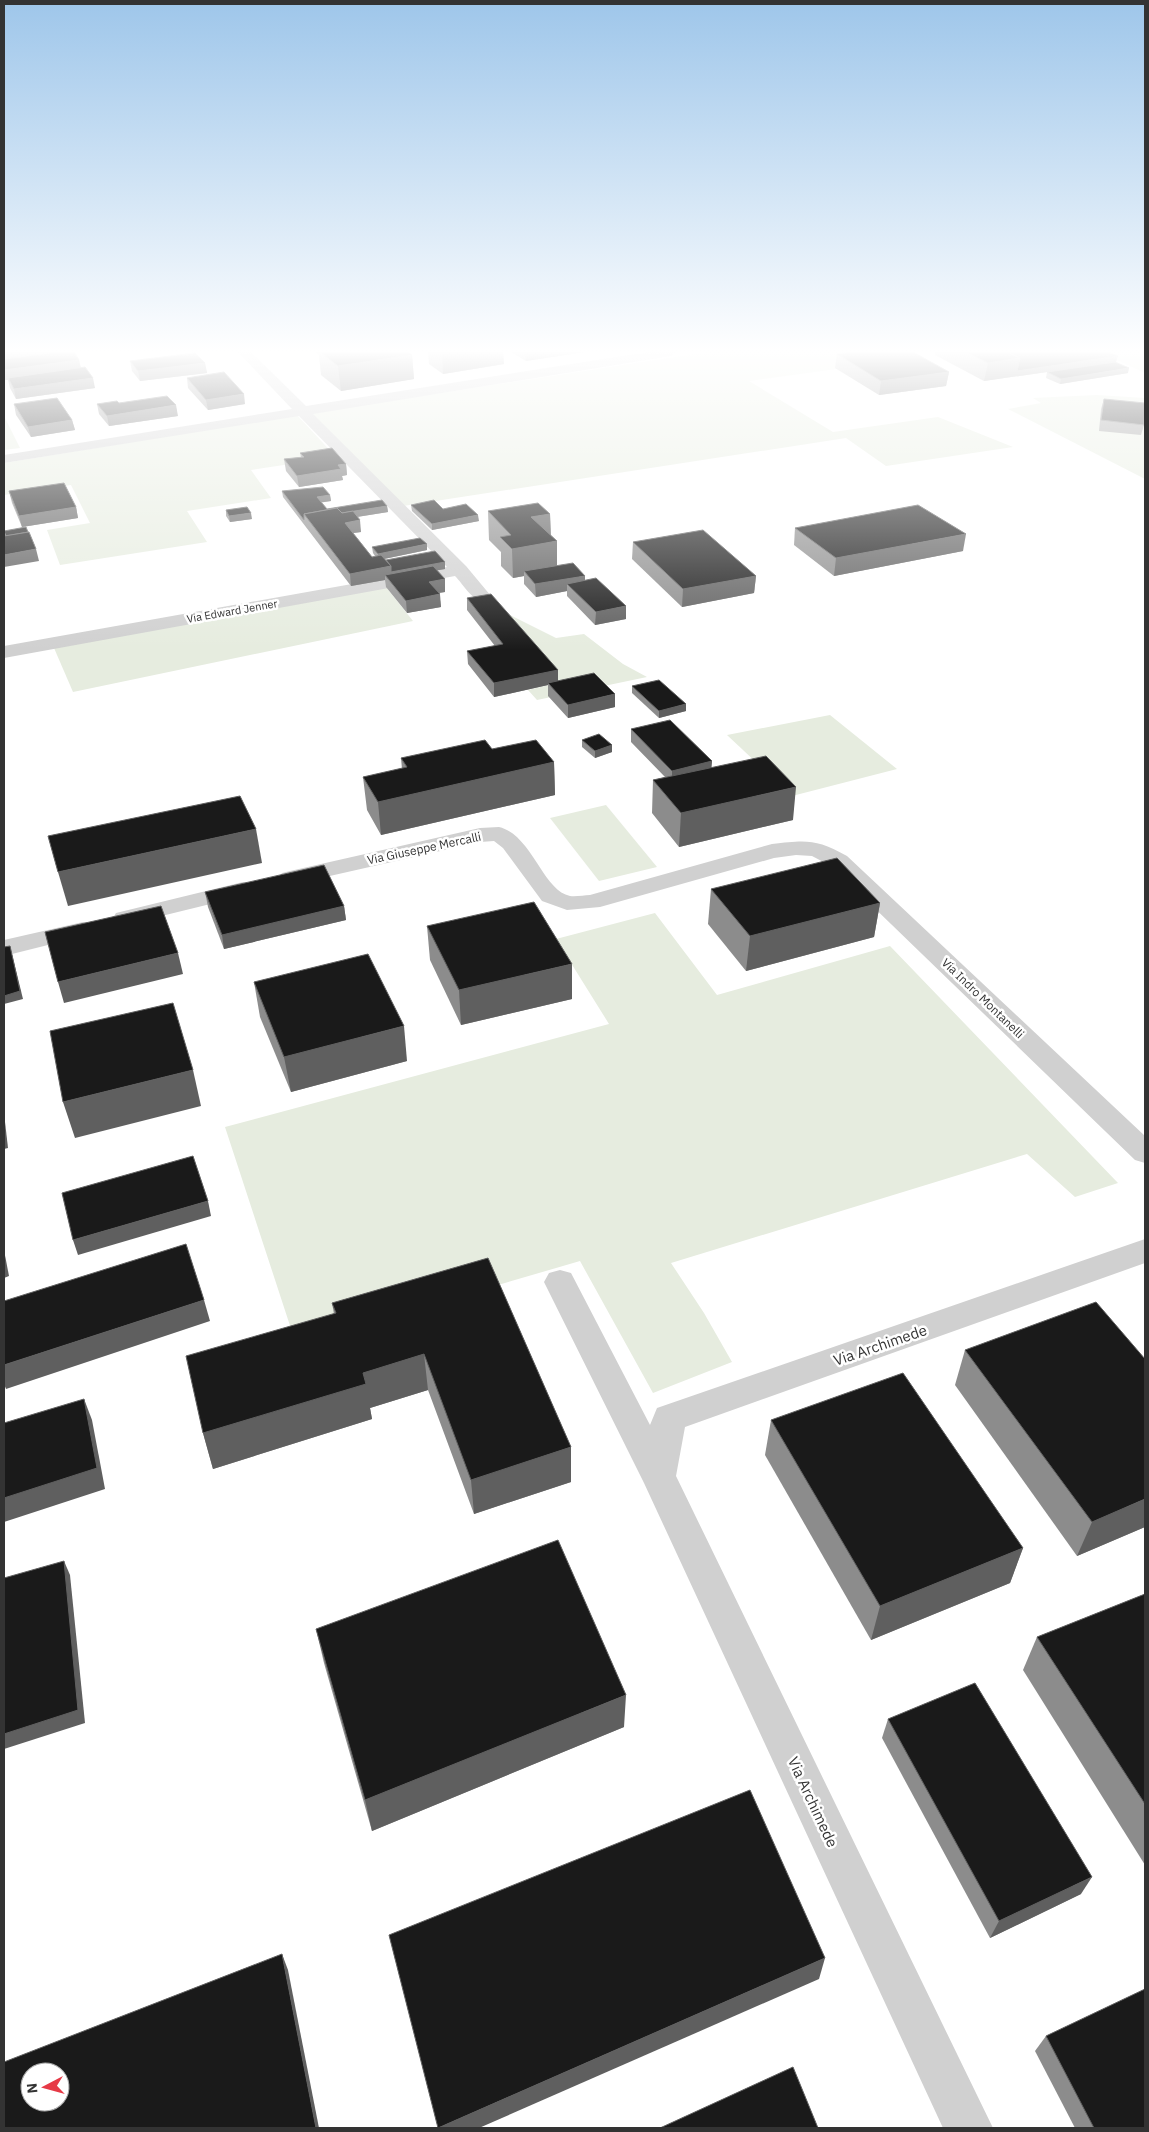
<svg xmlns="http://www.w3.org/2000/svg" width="1149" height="2132" viewBox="0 0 1149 2132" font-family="'IBM Plex Sans',sans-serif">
<rect width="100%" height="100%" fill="#fff"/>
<g fill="#e6ecdf">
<polygon points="707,352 885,352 901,360 749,381 833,432 938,417 1013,447 886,466 846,438 403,506 311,413"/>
<polygon points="1100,352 1145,352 1145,373"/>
<polygon points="1097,395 1145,398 1145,479 1008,409 1041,403 1033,398"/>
<polygon points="297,415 336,457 251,470 271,498 187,511 207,542 60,565 47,530 90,523 71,485 4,495 4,463"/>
<polygon points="4,416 20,448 4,450"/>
<polygon points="386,587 413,621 73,692 54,648"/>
<polygon points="492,606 556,638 584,634 623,664 647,677 537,700 528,690 557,683"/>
<polygon points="830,715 897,769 792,796 727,735"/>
<polygon points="606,805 657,867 599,881 550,818"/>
<polygon points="655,913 717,995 890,946 1118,1183 1075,1197 1027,1154 671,1263 704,1313 732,1362 653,1393 580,1261 296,1344 225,1127 609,1024 556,939"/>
</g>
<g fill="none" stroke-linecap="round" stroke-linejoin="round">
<g fill="#d0d0d0" fill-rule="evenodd">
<path d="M238,352h13l55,54 342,-54h29l-6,4 -358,58 153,152 25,30 -3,4c-15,4 -23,-14 -33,-24l-451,82v-12l443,-79 -148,-151 -295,47v-8l288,-46z"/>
<path d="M499,827c33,8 44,64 71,69 6,1 14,-1 20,-1l182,-51c35,-4 44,-5 75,12l298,280v27l-10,-3 -304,-294 -19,-10 -16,-1 -22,3 -174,49 -33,3 -25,-9 -39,-53 -9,-7 -14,1 -190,43 -8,-2 -4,-5 4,-5 8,-2 190,-43z"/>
<polygon points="243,882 251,884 255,889 251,894 125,925 116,923 113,918 116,913"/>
<polygon points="83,922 92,924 95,929 92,934 4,956 4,940"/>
<polygon points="1145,1239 1145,1263 685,1427 676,1476 993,2128 943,2128 644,1483 544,1282 549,1273 560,1270 571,1273 650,1425 657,1408"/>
</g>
</g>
<g fill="#8c8c8c">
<polygon points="4,352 79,360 81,368 95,388 16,399 10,388 8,380 5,380 4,378"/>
<polygon points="315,352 408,352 412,355 414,379 341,391 321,375 319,355"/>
<polygon points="428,352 503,352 504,364 443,374 429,364"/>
<polygon points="511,352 584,352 526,361"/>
<polygon points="935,352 1107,352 1116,362 1115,362 1128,373 1060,384 1046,378 1047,372 1095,365 984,381 935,355"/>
<polygon points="837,354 949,372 946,386 879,395 835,368"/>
<polygon points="130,361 205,363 207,373 140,381 132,371"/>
<polygon points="187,378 245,404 208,410 188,388"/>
<polygon points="1104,399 1144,425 1141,435 1099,431 1101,409"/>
<polygon points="119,403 178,416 109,426 99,414 97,404"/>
<polygon points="14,404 72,420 75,430 31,437 16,415"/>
<polygon points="300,453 346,464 347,475 342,476 343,480 299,487 286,471 284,459 301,457"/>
<polygon points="9,491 76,507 78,518 22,527 12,503"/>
<polygon points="282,491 330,495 331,501 321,502 327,509 387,506 388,512 357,517 361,532 353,533 372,557 375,556 373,553 372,547 427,550 384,559 386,560 445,562 445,569 437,570 445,579 445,592 439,593 441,607 407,613 386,587 385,580 351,586 283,497"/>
<polygon points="411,505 443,509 479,521 432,530 412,511"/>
<polygon points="226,510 252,519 230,522 226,516"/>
<polygon points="488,511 550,514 551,536 557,566 585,580 626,619 595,625 567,596 567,591 536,597 524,584 524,576 513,578 501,566 501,552 489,540"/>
<polygon points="795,528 963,551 834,576 794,545"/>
<polygon points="633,542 756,576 754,593 682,607 632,559"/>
<polygon points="467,598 558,670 558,681 615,707 568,718 548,696 548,685 494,697 468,664 467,651 495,646 467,610"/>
<polygon points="632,686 686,711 659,718 632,693"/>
<polygon points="631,729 712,761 711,767 793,820 679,847 652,813 653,780 665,777 631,742"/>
<polygon points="582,740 612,745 612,752 595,758 582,747"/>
<polygon points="492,749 554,762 555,795 381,835 367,810 363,777 402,769 401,758"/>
<polygon points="711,889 880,903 874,937 746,971 708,924"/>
<polygon points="205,892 344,906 346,920 224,949 208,907"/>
<polygon points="427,926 572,999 461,1025 430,960"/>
<polygon points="254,982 407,1061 291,1092 260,1017"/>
<polygon points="488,1258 571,1447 571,1482 474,1514 428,1390 370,1408 372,1419 213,1469 203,1433 334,1314 332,1303"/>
<polygon points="965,1350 1145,1527 1077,1556 955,1385"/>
<polygon points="771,1420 1023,1548 1010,1583 871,1640 765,1455"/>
<polygon points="1145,1594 1145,1865 1023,1670 1037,1637"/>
<polygon points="316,1629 624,1727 372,1831 324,1663"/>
<polygon points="888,1719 1081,1894 990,1938 882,1738"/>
<polygon points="1046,2036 1145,2128 1075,2128 1035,2051"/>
</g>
<g fill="#5f5f5f">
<polygon points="4,352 60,352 4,359"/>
<polygon points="442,352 503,352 504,364 443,374"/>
<polygon points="525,352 584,352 526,361"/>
<polygon points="412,355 414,379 341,391 338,366"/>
<polygon points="1118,356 1116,362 984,381 988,363 1020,358"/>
<polygon points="79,360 81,370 8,378 8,380 5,380 4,376 4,370"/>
<polygon points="205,363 207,373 140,381 138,371"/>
<polygon points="1129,368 1128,373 1060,384 1061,379"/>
<polygon points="949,372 946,386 879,395 881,381"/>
<polygon points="93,378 95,388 16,399 14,389"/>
<polygon points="244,394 245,404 208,410 206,400"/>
<polygon points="176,405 178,416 109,426 107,416"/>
<polygon points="72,420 75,430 31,437 28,427"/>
<polygon points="346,464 347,475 342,476 343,480 299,487 297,476 338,465"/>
<polygon points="330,495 331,501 318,503 317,497"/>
<polygon points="387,506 388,512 312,524 308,519"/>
<polygon points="76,507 78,518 22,527 19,516"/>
<polygon points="251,513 252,519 230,522 229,516"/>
<polygon points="550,514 551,542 531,517"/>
<polygon points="478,515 479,521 432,530 432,524"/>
<polygon points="360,520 361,532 346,534 345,523"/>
<polygon points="966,534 963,551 834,576 836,558"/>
<polygon points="557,541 557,570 524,571 524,576 513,578 512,549"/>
<polygon points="427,544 427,550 379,560 378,554"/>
<polygon points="36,549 39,561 4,567 4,555"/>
<polygon points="445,562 445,569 388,579 385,575 385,580 351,586 350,574 391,566"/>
<polygon points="585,576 585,588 567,584 567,591 536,597 535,584"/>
<polygon points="756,576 754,593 682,607 683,589"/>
<polygon points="445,579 445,592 430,594 429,582"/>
<polygon points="440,594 441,607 407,613 406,601"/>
<polygon points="626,606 626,619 595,625 596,612"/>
<polygon points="558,670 558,683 548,683 548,685 494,697 494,683"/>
<polygon points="615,694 615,707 568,718 568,705"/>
<polygon points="686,704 686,711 659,718 659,711"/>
<polygon points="612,745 612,752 595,758 595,751"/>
<polygon points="712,761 711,774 672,784 672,771"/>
<polygon points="554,762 555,795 381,835 378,802"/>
<polygon points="796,787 793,820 679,847 681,813"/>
<polygon points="256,829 262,863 68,906 58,872"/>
<polygon points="880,903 874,937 746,971 750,936"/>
<polygon points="344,906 346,920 224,949 222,935"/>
<polygon points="10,946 23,999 4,1004 4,996"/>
<polygon points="178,953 183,974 64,1003 58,982"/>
<polygon points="572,964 572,999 461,1025 459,990"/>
<polygon points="404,1026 407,1061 291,1092 284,1057"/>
<polygon points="193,1070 201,1106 75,1138 63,1102"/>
<polygon points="4,1113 8,1148 4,1149"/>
<polygon points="208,1201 211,1216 78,1255 73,1240"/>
<polygon points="4,1250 9,1276 4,1278"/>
<polygon points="204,1300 210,1321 6,1389 4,1384 4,1365"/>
<polygon points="424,1354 428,1390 370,1408 372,1419 213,1469 203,1433 363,1373"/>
<polygon points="84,1399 92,1420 105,1489 4,1522 4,1498"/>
<polygon points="571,1447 571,1482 474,1514 471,1480"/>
<polygon points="1145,1499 1145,1527 1077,1556 1092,1522"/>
<polygon points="1023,1548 1010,1583 871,1640 880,1606"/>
<polygon points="64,1561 70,1575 85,1723 4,1749 4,1734"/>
<polygon points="626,1695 624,1727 372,1831 365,1800"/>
<polygon points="1092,1877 1081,1894 990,1938 999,1921"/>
<polygon points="282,1954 288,1970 319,2128 316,2128"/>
<polygon points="825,1958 819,1979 479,2128 438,2128"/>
</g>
<g fill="#1a1a1a" stroke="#5f5f5f" fill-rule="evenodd">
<polygon points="57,352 74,352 79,360 4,370 4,359"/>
<polygon points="320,352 408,352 412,355 338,366"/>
<polygon points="854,352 913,352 949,372 881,381 837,354"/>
<polygon points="966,352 1007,352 1020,358 988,363"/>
<polygon points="1007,352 1107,352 1118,356 1017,371 1020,358"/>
<polygon points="195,353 205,363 138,371 130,361"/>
<polygon points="1115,362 1129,368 1061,379 1047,372"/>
<polygon points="85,367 93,378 14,389 8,378"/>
<polygon points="224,372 244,394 206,400 187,378"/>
<polygon points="167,396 176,405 107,416 97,404 117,401 119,403"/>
<polygon points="57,398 72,420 28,427 14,404"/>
<polygon points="1104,399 1145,403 1144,425 1101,420"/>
<polygon points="332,448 346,464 338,465 341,469 297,476 284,459 304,457 300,453"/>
<polygon points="64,483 76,507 19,516 9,491"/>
<polygon points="323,487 330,495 317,497 327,509 382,500 387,506 342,513 337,508 304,514 304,520 282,491"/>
<polygon points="434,500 443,509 466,504 478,515 432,524 411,505"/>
<polygon points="538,503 550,514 531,517 557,541 512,549 500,537 511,535 488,511"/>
<polygon points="918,505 966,534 836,558 795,528"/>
<polygon points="247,507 251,513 229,516 226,510"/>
<polygon points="337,508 342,513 353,511 360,520 345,523 372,557 381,555 391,566 350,574 304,514"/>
<polygon points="26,527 28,532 6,536 4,531"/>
<polygon points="703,530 756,576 683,589 633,542"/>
<polygon points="29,532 36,549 4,555 4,536"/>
<polygon points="420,538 427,544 378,554 372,547"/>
<polygon points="435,551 445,562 391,572 391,566 386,560"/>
<polygon points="573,563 585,576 535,584 524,571"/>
<polygon points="433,566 445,579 429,582 440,594 406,601 385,575"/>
<polygon points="596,578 626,606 596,612 567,584"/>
<polygon points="491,594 558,670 494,683 467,651 503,644 467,598"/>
<polygon points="594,673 615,694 568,705 548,683"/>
<polygon points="659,680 686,704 659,711 632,686"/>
<polygon points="670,720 712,761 672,771 631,729"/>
<polygon points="599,734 612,745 595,751 582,740"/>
<polygon points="485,740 492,749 536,740 554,762 378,802 363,777 407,767 401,758"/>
<polygon points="766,756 796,787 681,813 653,780"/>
<polygon points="240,796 256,829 58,872 48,836"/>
<polygon points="837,858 880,903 750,936 711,889"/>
<polygon points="324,865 344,906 222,935 205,892"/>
<polygon points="534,902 572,964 459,990 427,926"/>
<polygon points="161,906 178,953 58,982 45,932"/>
<polygon points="10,946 20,991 4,996 4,947"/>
<polygon points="368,954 404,1026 284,1057 254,982"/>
<polygon points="173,1003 193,1070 63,1102 50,1031"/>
<polygon points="193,1156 208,1201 73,1240 62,1193"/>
<polygon points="186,1244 204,1300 4,1365 4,1301"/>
<polygon points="488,1258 571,1447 471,1480 424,1354 363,1373 366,1384 203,1433 186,1356 336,1313 332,1303"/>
<polygon points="1096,1302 1145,1359 1145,1499 1092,1522 965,1350"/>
<polygon points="903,1373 1023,1548 880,1606 771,1420"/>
<polygon points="84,1399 97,1468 4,1498 4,1423"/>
<polygon points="558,1540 626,1695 365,1800 316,1629"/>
<polygon points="64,1561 78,1710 4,1734 4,1578"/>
<polygon points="1145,1594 1145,1804 1037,1637"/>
<polygon points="975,1683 1092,1877 999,1921 888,1719"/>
<polygon points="750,1790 825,1958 438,2128 389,1935"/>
<path d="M282,1954l34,174h-312v-66zM30,2072h30v30h-30z"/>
<polygon points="1145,1989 1145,2128 1094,2128 1046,2036"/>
<polygon points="793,2067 818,2128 660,2128"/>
</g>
<linearGradient id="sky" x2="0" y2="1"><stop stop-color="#9ec6ea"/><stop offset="0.54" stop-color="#fff"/><stop offset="1" stop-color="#fff" stop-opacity="0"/></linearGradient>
<rect width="1149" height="650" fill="url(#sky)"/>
<g text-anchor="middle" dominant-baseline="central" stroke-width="5" stroke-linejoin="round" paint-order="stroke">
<g font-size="11" fill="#333" stroke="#fff">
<text transform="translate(232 611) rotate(-10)">Via Edward Jenner</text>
</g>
<g font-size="12" fill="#333" stroke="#fff">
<text transform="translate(424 848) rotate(-12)">Via Giuseppe Mercalli</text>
<text transform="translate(983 998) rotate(44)">Via Indro Montanelli</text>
</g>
<g font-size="15" fill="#333" stroke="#fff">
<text transform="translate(880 1345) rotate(-19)">Via Archimede</text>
<text transform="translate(813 1802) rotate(65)">Via Archimede</text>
</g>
</g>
<rect width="1149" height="2132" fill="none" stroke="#333333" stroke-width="10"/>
<g transform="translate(45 2087) rotate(264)"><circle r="24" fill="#ffffff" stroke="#adadad"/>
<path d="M0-4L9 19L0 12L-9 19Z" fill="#e63946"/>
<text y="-8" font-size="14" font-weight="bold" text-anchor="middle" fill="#333333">N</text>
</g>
</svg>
